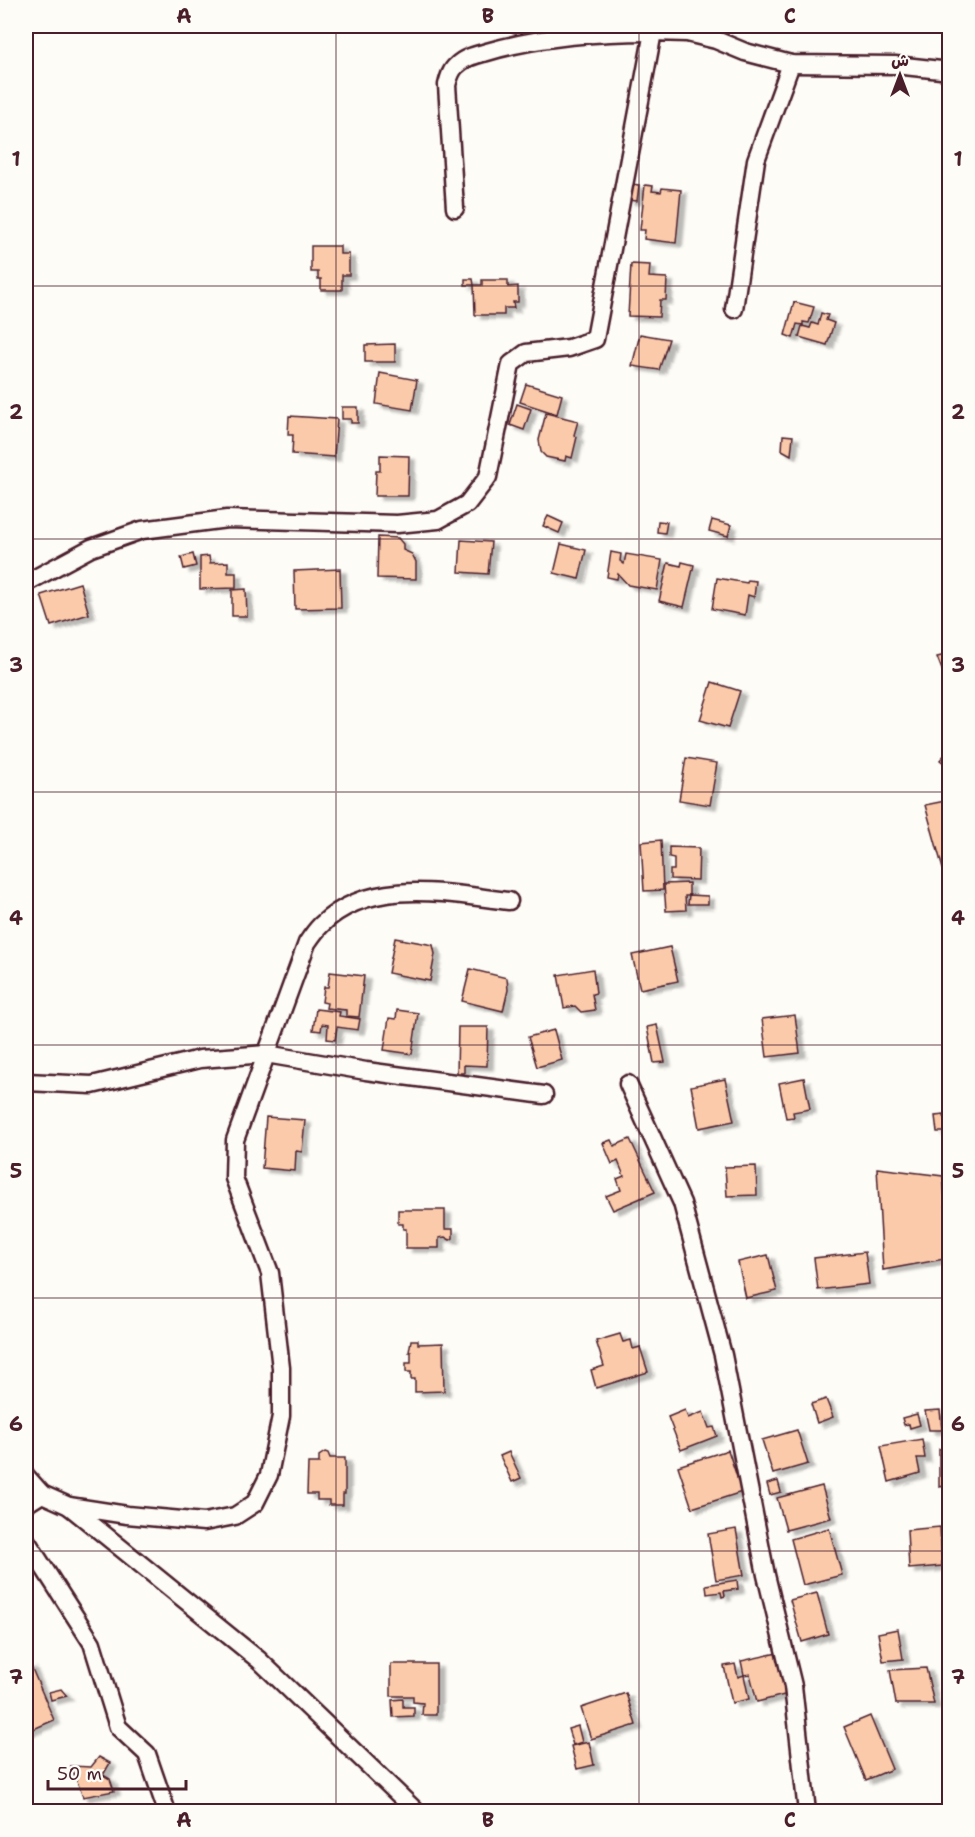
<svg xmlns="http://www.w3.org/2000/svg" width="975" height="1837" viewBox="0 0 975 1837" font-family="'Shantell Sans','Playpen Sans Arabic',sans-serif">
<defs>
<filter id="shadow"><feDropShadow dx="6" dy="4" stdDeviation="1.5" flood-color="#0004"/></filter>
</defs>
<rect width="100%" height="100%" fill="#fdfcf7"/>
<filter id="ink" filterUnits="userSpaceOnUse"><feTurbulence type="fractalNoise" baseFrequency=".0167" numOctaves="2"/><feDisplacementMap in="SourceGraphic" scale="12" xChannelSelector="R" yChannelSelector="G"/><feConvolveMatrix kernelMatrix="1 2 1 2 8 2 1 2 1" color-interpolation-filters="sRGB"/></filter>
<g filter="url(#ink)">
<g fill="#facaaa" stroke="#4a1f2b" stroke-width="1.5" filter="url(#shadow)">
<rect x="943" y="39" width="7" height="18"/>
<polygon points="630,184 639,185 637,201 628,200"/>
<polygon points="645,185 653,186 652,191 661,192 662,188 681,190 676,243 644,239 645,230 640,230"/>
<polygon points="311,246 340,246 340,254 349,254 349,275 342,275 342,290 321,290 321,279 318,279 318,272 311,272"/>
<polygon points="631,264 650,265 649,277 667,278 666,300 660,300 659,317 628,316"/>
<polygon points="465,279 473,279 474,285 465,285"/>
<polygon points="482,280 508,280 508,287 518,286 518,302 513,302 514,308 504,308 504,315 475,315 474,285 482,285"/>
<polygon points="794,302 814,307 809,323 803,322 803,325 797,324 793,338 785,335"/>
<polygon points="821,313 828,315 826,320 834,323 827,345 799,337 802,326 810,328 812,323 818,325"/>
<polygon points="640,334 669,339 659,370 632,366"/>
<polygon points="395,344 395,362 365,362 365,345"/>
<polygon points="380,373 417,380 412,410 376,404"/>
<polygon points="526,384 562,395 557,414 520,402"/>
<polygon points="517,404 531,409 524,430 510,425"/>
<polygon points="342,407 358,407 358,423 351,423 351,419 342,419"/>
<polygon points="546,413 578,421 574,435 577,437 572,458 566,456 565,461 546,457 541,452 539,440"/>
<polygon points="289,416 337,419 334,457 292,454 293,435 288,435"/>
<polygon points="783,435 793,436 791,455 782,450"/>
<polygon points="380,455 409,456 408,496 375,496 376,471 380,471"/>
<polygon points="548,516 563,523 559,533 543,526"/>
<polygon points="712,520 731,525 728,536 709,531"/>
<polygon points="658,521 667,522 665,533 657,532"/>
<polygon points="378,537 398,538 403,544 403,550 412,554 416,562 416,579 377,578"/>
<polygon points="461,540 491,542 488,574 459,572"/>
<polygon points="561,544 586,550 579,579 554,573"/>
<polygon points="611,552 621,554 620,561 624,564 626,554 662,560 657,590 628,585 618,574 617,579 607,577"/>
<polygon points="193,554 196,566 184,569 181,557"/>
<polygon points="209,556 210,563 228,562 228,573 236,573 236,588 200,589 200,557"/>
<polygon points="682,562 694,565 684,607 659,601 668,563 681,566"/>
<polygon points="340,569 341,608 295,609 294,571"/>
<polygon points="717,578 747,583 748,580 756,581 754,597 748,595 745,615 712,609"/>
<polygon points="80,583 89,614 51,626 41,595"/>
<polygon points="246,589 247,616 232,616 232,590"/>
<polygon points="947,601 950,601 950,641 945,640"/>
<polygon points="950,654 950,690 937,657"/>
<polygon points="712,682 740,691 728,728 700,720"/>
<polygon points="950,749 950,768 940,760"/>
<polygon points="686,758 717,763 710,805 679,800"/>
<polygon points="950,800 950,887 948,887 925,805"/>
<polygon points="661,840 663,890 644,891 641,842"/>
<polygon points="669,847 699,848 698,880 670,879 670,870 674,870 674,858 669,857"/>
<polygon points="689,883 689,896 685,896 686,910 666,911 664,884"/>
<polygon points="689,895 708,896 708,904 688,904"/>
<polygon points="395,938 433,945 435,954 430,981 388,973"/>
<polygon points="670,947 678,981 640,989 632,955"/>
<polygon points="470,969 507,978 508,990 503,1011 462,1001"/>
<polygon points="593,969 596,993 592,994 595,1010 581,1012 575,1006 564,1008 558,975"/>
<polygon points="330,972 364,976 359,1017 346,1016 346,1010 326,1008 327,1003 322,1002 324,987 328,987"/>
<polygon points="316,1009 340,1012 339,1016 360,1019 358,1030 337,1027 335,1040 327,1039 328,1025 322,1024 321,1031 313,1030"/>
<polygon points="397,1010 418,1013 412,1054 384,1050 389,1018 396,1019"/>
<polygon points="795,1015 800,1053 767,1057 762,1019"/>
<polygon points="657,1025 665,1062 654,1063 647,1027"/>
<polygon points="458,1027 488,1027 487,1066 464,1065 464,1073 457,1073"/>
<polygon points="554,1030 562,1060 537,1067 528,1037"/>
<polygon points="804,1078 810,1109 793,1112 794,1117 786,1118 779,1083"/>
<polygon points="725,1079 734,1121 699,1128 691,1086"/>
<polygon points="944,1115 946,1132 937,1132 935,1116"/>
<polygon points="266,1117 305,1120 302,1152 296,1151 295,1171 262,1168"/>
<polygon points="630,1139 655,1192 613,1210 606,1196 621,1190 617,1179 624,1176 618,1161 612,1164 603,1143 611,1140 614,1146"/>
<polygon points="756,1166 757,1195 727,1196 725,1167"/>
<polygon points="877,1168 943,1176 950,1258 883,1270"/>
<polygon points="398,1210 445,1210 445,1229 453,1229 453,1238 450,1240 445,1237 439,1238 439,1248 406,1248 406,1229 403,1229 403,1224 398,1224"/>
<polygon points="865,1252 869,1284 818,1290 814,1258"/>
<polygon points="768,1255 777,1291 746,1298 738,1262"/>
<polygon points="620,1334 623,1342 631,1340 633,1349 640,1347 648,1372 596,1388 591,1370 604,1366 596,1341"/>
<polygon points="411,1340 418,1340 418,1344 443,1343 444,1391 415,1392 415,1379 411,1379 411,1372 406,1372 406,1363 411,1363 411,1352 409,1352"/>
<polygon points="826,1399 833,1417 817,1423 811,1404"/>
<polygon points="685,1410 688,1418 703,1412 709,1428 714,1427 717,1436 681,1450 668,1417"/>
<polygon points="940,1410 942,1430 929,1430 925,1411"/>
<polygon points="917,1414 920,1425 910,1428 909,1424 904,1425 902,1418"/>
<polygon points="797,1430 808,1464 773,1474 762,1440"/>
<polygon points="922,1439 925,1458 917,1458 920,1473 889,1482 881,1446"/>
<polygon points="950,1446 950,1485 939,1487 939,1449"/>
<polygon points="728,1450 742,1492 692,1508 678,1466"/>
<polygon points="325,1452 328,1453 330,1458 345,1458 345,1494 343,1494 343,1505 329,1505 329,1500 317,1500 317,1494 307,1494 308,1463 319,1463 319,1456"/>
<polygon points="509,1452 521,1478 512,1482 500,1456"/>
<polygon points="778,1481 781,1492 770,1495 767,1484"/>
<polygon points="822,1486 831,1518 786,1530 777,1498"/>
<polygon points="940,1527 942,1566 909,1569 907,1530"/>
<polygon points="829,1528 842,1575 803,1585 791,1539"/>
<polygon points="736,1529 744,1575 716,1580 708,1534"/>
<polygon points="737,1580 738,1589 724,1591 725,1596 722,1597 721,1592 707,1594 706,1585"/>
<polygon points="817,1593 828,1634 802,1642 790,1600"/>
<polygon points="898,1629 903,1659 883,1661 878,1633"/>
<polygon points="782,1652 792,1693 757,1702 750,1674 744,1675 741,1661"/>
<polygon points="30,1664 54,1720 27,1732 26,1728 26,1666"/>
<polygon points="391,1664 436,1664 436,1715 422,1715 423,1703 413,1702 413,1696 391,1696"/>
<polygon points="735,1664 738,1677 744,1675 749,1699 732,1703 724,1666"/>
<polygon points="926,1668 934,1704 896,1704 890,1670"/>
<polygon points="61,1689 67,1696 51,1700 49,1692"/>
<polygon points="626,1693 636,1725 591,1739 581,1708"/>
<polygon points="403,1699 403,1707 414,1707 414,1716 393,1717 392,1700"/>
<polygon points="870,1716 892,1769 866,1780 844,1727"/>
<polygon points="578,1726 582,1742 573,1745 568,1729"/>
<polygon points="589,1742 594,1765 577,1769 571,1746"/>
<polygon points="99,1757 110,1763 103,1775 110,1779 114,1791 83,1797 71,1766 91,1767"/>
</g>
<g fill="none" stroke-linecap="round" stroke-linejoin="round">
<defs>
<g id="minor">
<path d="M455,208l-8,-123c2,-8 4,-15 10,-20 8,-8 19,-10 30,-13 54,-16 110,-20 166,-20"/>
<polyline points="734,309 756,160 791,64"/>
<polyline points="26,583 91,548 142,530 227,519 397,524 438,520 467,504 488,477 511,364 526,353 569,348 595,339 653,32 687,33 716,40 745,52 791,64 895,65 950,71"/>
<polyline points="26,1082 92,1085 200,1059 266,1054 366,1071 544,1095"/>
<polyline points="628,1084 682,1203 723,1355 766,1575 793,1686 807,1812"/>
<polyline points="26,1476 42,1494 69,1506 259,1660 417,1812"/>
<polyline points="26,1504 42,1494"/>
<path d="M69,1506l58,9 77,7 31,-6 20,-13 14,-28 12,-59v-48l-11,-95 -36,-95 1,-38 72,-197c4,-6 9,-13 14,-18 50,-49 127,-31 188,-24"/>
<polyline points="26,1540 92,1643 118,1727 147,1754 167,1812"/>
</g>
</defs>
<use href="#minor" stroke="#4a1f2b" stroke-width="21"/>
<use href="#minor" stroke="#fdfcf7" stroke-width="16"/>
</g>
</g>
<path fill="none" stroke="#4a1f2b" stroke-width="1.5" stroke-opacity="0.55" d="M336,26v1786M639,26v1786M26,286h924M26,539h924M26,792h924M26,1045h924M26,1298h924M26,1551h924"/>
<rect width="975" height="1837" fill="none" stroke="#fdfcf7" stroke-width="66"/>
<g transform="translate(900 75)" stroke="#fdfcf7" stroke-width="4.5" paint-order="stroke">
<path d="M0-4.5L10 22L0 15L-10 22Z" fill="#4a1f2b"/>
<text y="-9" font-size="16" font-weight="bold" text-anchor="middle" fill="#4a1f2b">ش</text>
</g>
<path d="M48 1780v9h138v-9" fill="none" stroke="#4a1f2b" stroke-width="3"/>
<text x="57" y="1780" font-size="18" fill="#4a1f2b" stroke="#fdfcf7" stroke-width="4.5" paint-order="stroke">50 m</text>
<rect x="33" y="33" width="909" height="1771" fill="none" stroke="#4a1f2b" stroke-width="2"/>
<g font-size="20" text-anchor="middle" font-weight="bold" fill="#4a1f2b">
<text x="184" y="23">A</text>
<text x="488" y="23">B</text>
<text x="790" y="23">C</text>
<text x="16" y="166">1</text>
<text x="958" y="166">1</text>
<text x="16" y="419">2</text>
<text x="958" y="419">2</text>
<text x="16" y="672">3</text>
<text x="958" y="672">3</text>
<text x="16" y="925">4</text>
<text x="958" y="925">4</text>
<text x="16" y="1178">5</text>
<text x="958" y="1178">5</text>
<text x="16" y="1431">6</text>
<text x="958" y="1431">6</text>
<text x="16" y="1684">7</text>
<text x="958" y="1684">7</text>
<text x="184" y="1827">A</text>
<text x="488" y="1827">B</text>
<text x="790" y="1827">C</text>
</g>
</svg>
